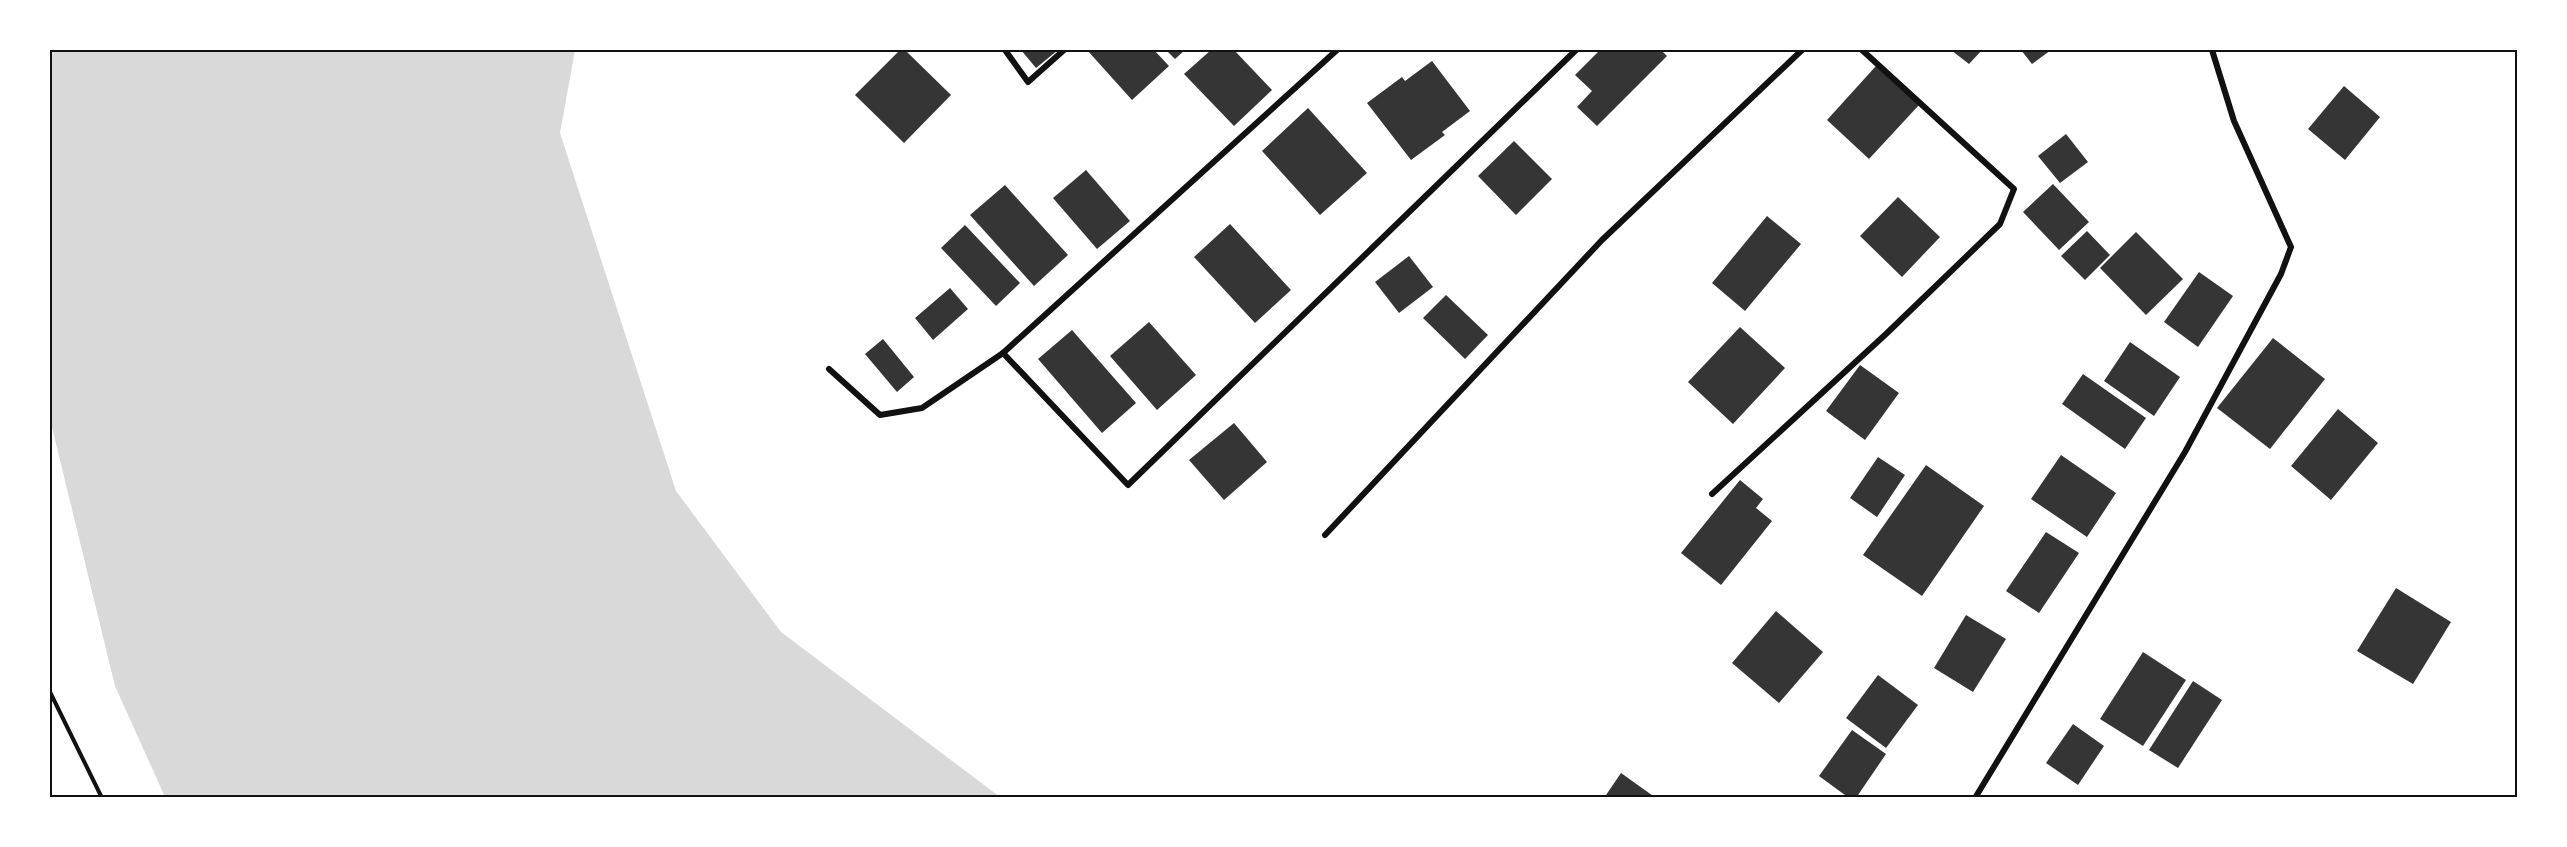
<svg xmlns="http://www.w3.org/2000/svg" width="2567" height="847" viewBox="0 0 2567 847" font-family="'Varela Round',sans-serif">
<rect width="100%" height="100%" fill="#fff"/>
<polygon fill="#d9d9d9" points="50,50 575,50 560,133 676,491 781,632 1000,797 165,797 115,686 50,419"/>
<g fill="#353535">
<polygon points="900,50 905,50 951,95 904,143 855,95"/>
<polygon points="1021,50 1058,50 1036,68"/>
<polygon points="1087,50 1154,50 1169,66 1132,100"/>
<polygon points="1166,50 1185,50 1175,59"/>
<polygon points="1211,50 1234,50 1272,90 1234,126 1184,74"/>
<polygon points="1600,50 1661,50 1667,56 1597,126 1577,107 1592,91 1575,75"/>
<polygon points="1951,50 1982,50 1969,64"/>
<polygon points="2021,50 2051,50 2032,64"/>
<polygon points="1432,61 1470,111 1442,132 1445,135 1411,160 1367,103 1402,77 1405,81"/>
<polygon points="1876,66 1919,105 1869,159 1827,120"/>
<polygon points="2344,86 2380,117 2345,160 2308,129"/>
<polygon points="1308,108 1367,173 1320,215 1262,151"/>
<polygon points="2066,134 2088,162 2060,183 2038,156"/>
<polygon points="1514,141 1552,179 1516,215 1478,176"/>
<polygon points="1086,170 1130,221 1097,249 1053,198"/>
<polygon points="2053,184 2089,222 2059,250 2023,212"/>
<polygon points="1005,185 1068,255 1034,286 970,215"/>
<polygon points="1898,197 1940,237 1902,277 1860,236"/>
<polygon points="1767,216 1801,244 1745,311 1712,283"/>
<polygon points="1230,224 1291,290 1255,323 1194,257"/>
<polygon points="965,225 1020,283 996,306 941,248"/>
<polygon points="2087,231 2110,255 2085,280 2061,256"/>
<polygon points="2136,232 2183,279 2146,315 2100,268"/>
<polygon points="1409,256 1433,287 1399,313 1375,282"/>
<polygon points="2199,272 2233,296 2198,347 2164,322"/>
<polygon points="950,288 968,309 933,340 915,318"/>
<polygon points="1446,295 1488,335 1465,359 1423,318"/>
<polygon points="1149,322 1196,375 1157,410 1110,356"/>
<polygon points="1740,327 1785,368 1733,424 1688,382"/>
<polygon points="1072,330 1136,403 1102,433 1038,359"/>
<polygon points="2273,338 2325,379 2270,449 2217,408"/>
<polygon points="883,339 914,377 897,392 865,354"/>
<polygon points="2130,342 2180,377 2154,416 2104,381"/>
<polygon points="1860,365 1899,393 1865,440 1826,411"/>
<polygon points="2083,374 2146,418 2125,449 2062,404"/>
<polygon points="2338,409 2378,443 2331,500 2291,466"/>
<polygon points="1234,423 1267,462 1224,500 1189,460"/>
<polygon points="2061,455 2116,493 2087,537 2031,499"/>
<polygon points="1878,457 1905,475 1877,517 1850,498"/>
<polygon points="1926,465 1984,506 1922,596 1863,555"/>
<polygon points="1740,480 1763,499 1756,508 1772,521 1721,585 1681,553"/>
<polygon points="2046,532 2079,553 2039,613 2006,591"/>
<polygon points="2396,588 2451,622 2413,684 2357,651"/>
<polygon points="1776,611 1823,652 1779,703 1732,663"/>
<polygon points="1966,615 2006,639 1973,692 1934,668"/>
<polygon points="2143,652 2186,680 2143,746 2100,719"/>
<polygon points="1878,675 1918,705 1886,748 1846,718"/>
<polygon points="2193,681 2222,700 2178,768 2149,750"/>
<polygon points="2073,724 2104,746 2078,785 2046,763"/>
<polygon points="1852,730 1886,754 1856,798 1849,798 1819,776"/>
<polygon points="1621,773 1656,798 1604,798"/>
</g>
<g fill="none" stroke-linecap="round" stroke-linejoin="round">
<polyline stroke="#111" stroke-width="4" points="50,692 102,798"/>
<g stroke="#111" stroke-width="6">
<polyline points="1005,50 1028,82 1064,50"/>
<polyline points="1003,353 1128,485 1576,50"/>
<polyline points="829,369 880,415 922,408 1003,353 1337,50"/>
<polyline points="1712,494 1886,334 2000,224 2014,189 1862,50"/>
<polyline points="1325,535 1602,240 1802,50"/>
<polyline points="1975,798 2185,452 2281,274 2291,247 2234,121 2212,50"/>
</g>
</g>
<rect width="2567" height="847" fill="none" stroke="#ffffff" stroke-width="102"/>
<rect x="51" y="51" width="2465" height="745" fill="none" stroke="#111" stroke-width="2"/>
</svg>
